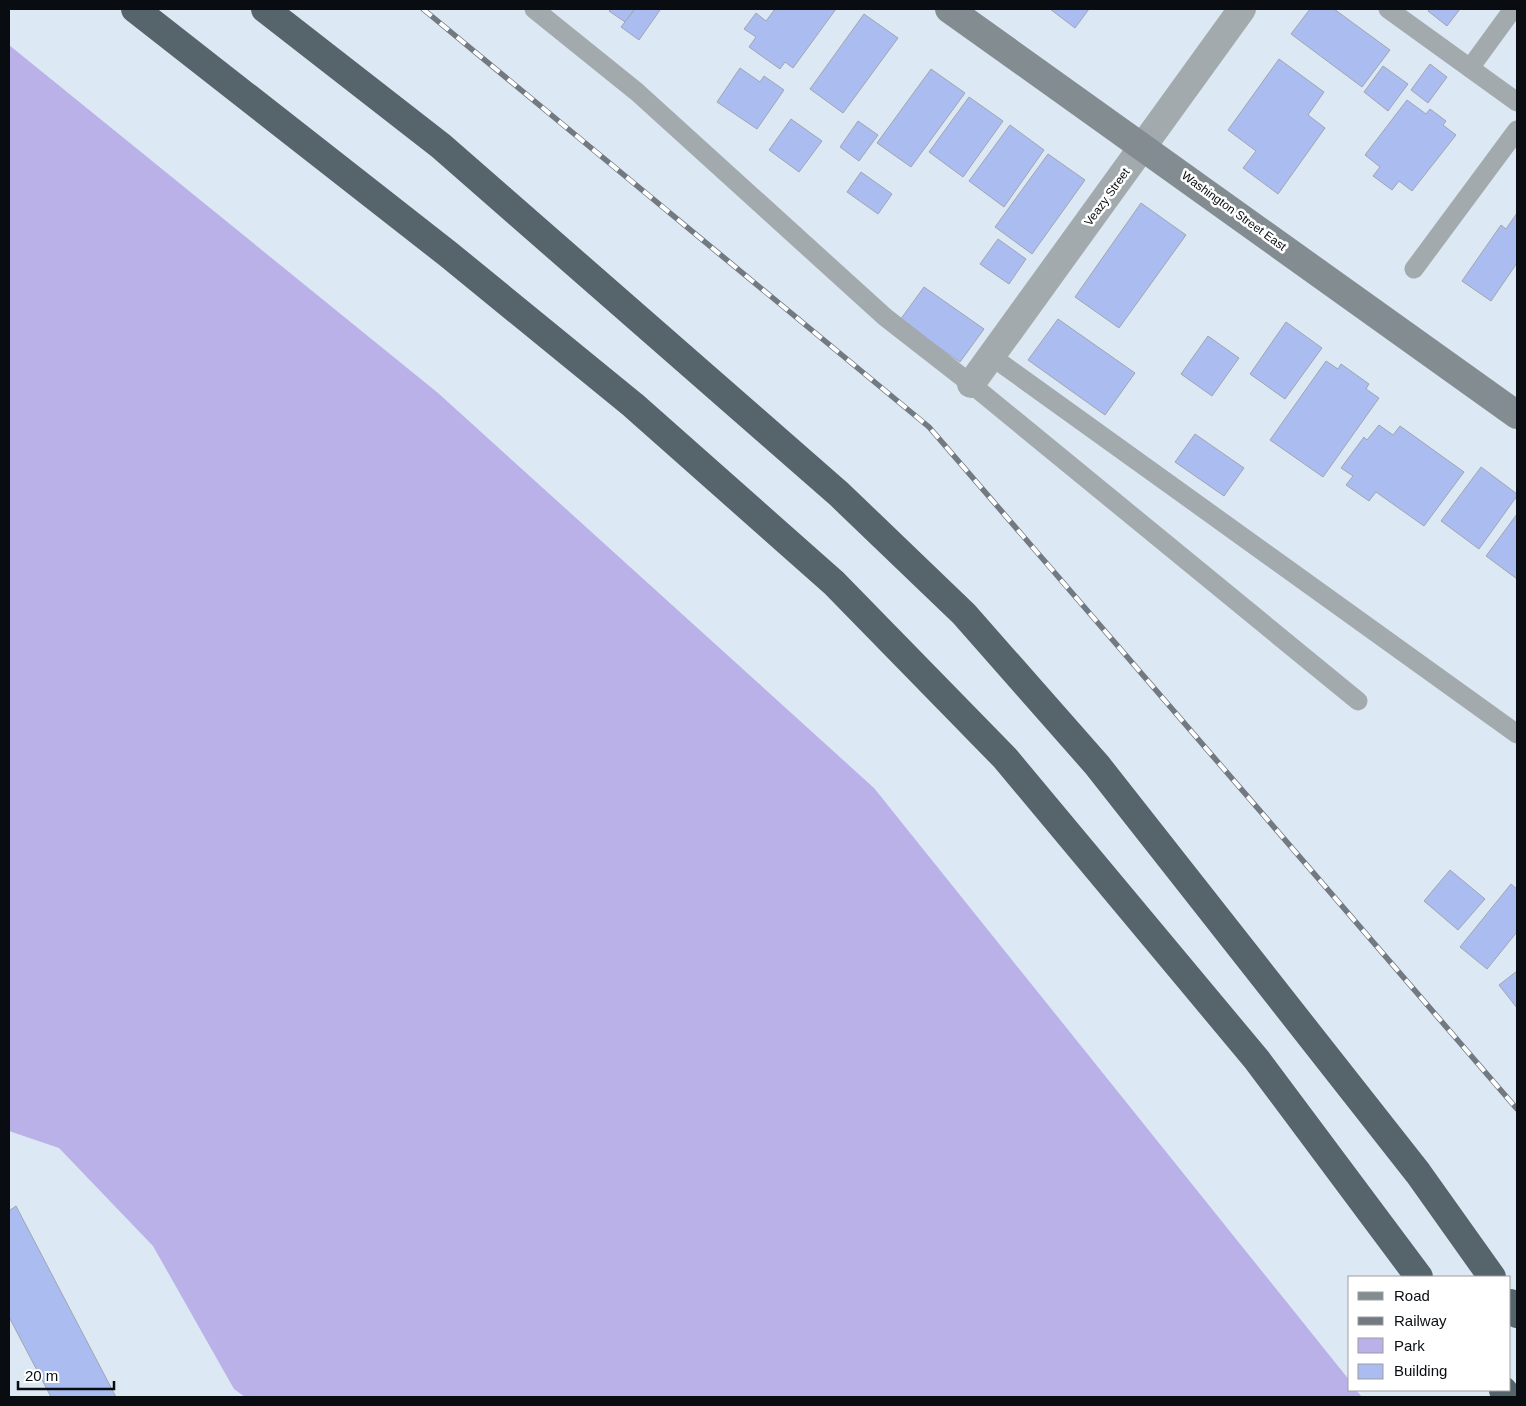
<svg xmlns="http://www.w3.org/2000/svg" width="1526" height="1406" viewBox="0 0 1526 1406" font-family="Arial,sans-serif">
<rect width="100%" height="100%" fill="#dce8f4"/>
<polygon fill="#b9b1e8" points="9,45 438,393 874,788 1350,1381 1350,1390 1356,1390 1362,1397 245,1397 234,1389 153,1246 59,1148 9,1131"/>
<g fill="#abbdf0" stroke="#a0a5b2">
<polygon points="611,9 635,9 625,22 609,11"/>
<polygon points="635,9 658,9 660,10 639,40 621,27"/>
<polygon points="775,9 836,9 793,68 785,62 780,69 749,47 756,37 744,29 756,13 766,21"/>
<polygon points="1050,9 1089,9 1075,28"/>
<polygon points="1310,9 1334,9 1390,50 1362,87 1291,34"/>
<polygon points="1430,9 1460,9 1447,26 1428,11"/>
<polygon points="864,14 898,38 843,113 810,89"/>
<polygon points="1279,59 1324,92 1308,115 1325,128 1278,194 1243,168 1256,151 1228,130"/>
<polygon points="1430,64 1447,77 1428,103 1411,90"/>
<polygon points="1383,66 1408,84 1388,111 1364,92"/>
<polygon points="740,68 760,82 764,76 784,90 757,129 717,102"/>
<polygon points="931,69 965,93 911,167 877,143"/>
<polygon points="969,97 1003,121 963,177 929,152"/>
<polygon points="1407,100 1426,114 1430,109 1446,121 1443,125 1456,135 1412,191 1399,181 1392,190 1373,176 1380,167 1365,155"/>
<polygon points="791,119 822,141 799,172 769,150"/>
<polygon points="858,121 878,135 859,161 840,147"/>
<polygon points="1010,125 1044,150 1004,207 969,181"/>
<polygon points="1048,154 1085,180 1032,254 995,227"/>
<polygon points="861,172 892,194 878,214 847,192"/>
<polygon points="1141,203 1186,235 1119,328 1075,297"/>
<polygon points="1517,213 1517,263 1491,301 1462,281 1501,225 1506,229"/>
<polygon points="998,239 1026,259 1009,284 980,264"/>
<polygon points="924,287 984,329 960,362 900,320"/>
<polygon points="1058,319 1135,373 1105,415 1028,360"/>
<polygon points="1286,322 1322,348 1285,399 1250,374"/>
<polygon points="1208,336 1239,358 1212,396 1181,374"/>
<polygon points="1326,361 1338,369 1341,364 1369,384 1366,389 1379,398 1323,477 1270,440"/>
<polygon points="1379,425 1393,435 1400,426 1464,472 1424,526 1376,492 1369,501 1346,485 1353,476 1341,468 1364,437 1367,440"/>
<polygon points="1195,434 1244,468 1224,496 1175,462"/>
<polygon points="1481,467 1517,494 1517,496 1479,549 1441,521"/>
<polygon points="1517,514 1517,579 1486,556"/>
<polygon points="1450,870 1485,899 1458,930 1424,901"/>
<polygon points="1511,884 1517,889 1517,932 1487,969 1460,947"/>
<polygon points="1517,971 1517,1008 1499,985"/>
<polygon points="16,1206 116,1397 51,1397 9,1317 9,1211"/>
</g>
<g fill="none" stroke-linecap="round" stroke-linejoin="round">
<g stroke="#a3aaad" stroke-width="19">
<polyline points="534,9 637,92 885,317 971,384 1358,701"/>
<polyline points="1388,9 1517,102"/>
<polyline points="1470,68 1513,9"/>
<polyline points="1414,269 1517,130"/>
<polyline points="991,356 1517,734"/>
</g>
<polyline stroke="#a3aaad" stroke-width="28" points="971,384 1242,9"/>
<polyline stroke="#828c91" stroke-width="28" points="949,9 1517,415"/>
<g stroke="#56656b" stroke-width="28">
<polyline points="135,9 448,254 633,405 834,583 1005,758 1257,1060 1419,1277"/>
<polyline points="265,9 441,146 839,494 964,614 1097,765 1418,1173 1492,1277"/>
<polyline points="1510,1303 1517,1314"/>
<polyline points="1503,1390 1509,1397"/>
</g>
<defs>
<polyline id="rail" points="423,9 929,427 1517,1109"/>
</defs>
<use href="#rail" stroke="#727981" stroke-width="5.5"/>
<use href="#rail" stroke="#fff" stroke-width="4" stroke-dasharray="11" stroke-linecap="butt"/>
</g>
<g text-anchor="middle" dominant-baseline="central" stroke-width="5" stroke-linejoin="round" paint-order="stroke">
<g font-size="12" fill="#090d11" stroke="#fff">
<text transform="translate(1107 197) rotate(-54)">Veazy Street</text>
<text transform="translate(1234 211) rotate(36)">Washington Street East</text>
</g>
</g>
<rect width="1526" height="1406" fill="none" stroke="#090d11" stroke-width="20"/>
<rect x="1348" y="1276" width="162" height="115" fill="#ffffff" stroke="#9d9ea0"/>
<rect x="1358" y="1292" width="25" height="8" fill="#828c91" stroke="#9d9ea0"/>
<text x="1394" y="1301" font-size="15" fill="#090d11">Road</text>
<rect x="1358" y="1317" width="25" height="8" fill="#727981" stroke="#9d9ea0"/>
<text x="1394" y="1326" font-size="15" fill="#090d11">Railway</text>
<rect x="1358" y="1338" width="25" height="15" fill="#b9b1e8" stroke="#9d9ea0"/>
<text x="1394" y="1351" font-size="15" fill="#090d11">Park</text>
<rect x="1358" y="1364" width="25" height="15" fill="#abbdf0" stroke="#9d9ea0"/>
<text x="1394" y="1376" font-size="15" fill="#090d11">Building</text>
<path d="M18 1381v8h96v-8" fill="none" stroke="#090d11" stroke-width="2.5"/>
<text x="25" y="1381" font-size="15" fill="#090d11" stroke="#ffffff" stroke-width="4" paint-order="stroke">20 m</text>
</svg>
